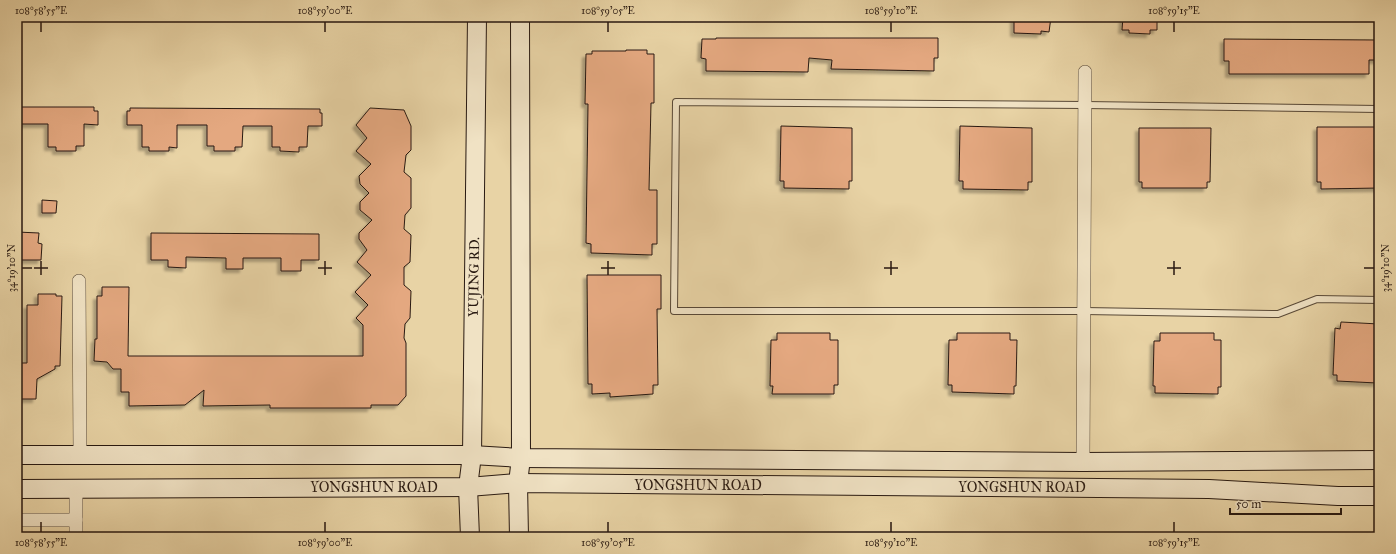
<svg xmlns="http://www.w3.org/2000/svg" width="1396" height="554" viewBox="0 0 1396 554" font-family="'IM FELL Great Primer',serif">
<defs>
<filter id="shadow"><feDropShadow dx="-3.5" dy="3.5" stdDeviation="1" flood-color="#0004"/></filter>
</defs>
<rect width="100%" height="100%" fill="#e8d3a5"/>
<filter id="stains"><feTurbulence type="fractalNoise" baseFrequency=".005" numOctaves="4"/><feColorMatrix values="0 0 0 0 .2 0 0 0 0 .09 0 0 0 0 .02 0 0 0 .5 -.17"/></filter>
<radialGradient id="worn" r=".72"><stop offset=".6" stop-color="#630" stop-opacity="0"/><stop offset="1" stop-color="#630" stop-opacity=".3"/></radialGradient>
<g fill="#e4a880" stroke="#281911" filter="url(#shadow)">
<polygon points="1014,17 1051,17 1049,32 1041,31 1041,34 1014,33"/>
<polygon points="1123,17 1157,17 1157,30 1150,30 1150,34 1129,33 1129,30 1122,30"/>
<polygon points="716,38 938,38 938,58 934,58 934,71 831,69 832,60 809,58 808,72 706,71 706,59 701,58 702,39 716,39"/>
<polygon points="1224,39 1379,40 1379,60 1369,60 1369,74 1229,74 1229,61 1224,61"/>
<polygon points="626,50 647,50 647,54 654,54 654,103 651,103 649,190 657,190 657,244 652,244 652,255 591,253 591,244 586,243 588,104 585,104 586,54 592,54 592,51 626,51"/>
<polygon points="17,107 94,107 94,111 98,111 98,125 84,124 84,146 76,146 76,151 56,151 56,147 48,147 48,124 17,124"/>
<polygon points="130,108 320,109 320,113 322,113 322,126 308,126 307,147 299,147 299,152 280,151 280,147 272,147 272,126 243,126 242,147 235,147 235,151 214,151 214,146 207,146 207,125 177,125 177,148 169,147 169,151 149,151 149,147 142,147 142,125 127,125 127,111 130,111"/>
<polygon points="370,108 404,110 411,126 411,150 406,155 404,172 411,178 411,208 405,215 404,229 411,235 410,262 404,267 404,285 411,291 410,318 405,324 404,338 406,343 406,396 398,405 371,405 371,408 270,408 270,405 203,406 204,390 185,405 129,406 129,392 121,392 121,369 113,369 107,362 94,361 95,339 97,339 97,296 102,296 102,287 129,287 128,356 363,356 363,325 356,318 368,305 355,292 371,275 357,262 367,250 359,239 359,233 372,220 360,210 360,202 369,193 360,184 359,176 371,164 356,151 367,138 356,125"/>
<polygon points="781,126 852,128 852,181 849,181 849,189 784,188 784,181 780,181"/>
<polygon points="960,126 1032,128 1032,182 1028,182 1028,190 963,189 963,181 959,181"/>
<polygon points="1317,127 1379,127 1379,188 1321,189 1321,182 1317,182"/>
<polygon points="1139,128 1211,128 1210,182 1207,182 1207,188 1142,188 1142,182 1139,182"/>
<polygon points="42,200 57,201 56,213 42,213"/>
<polygon points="17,232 39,233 38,243 42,244 41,260 17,260"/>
<polygon points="151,233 319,234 319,260 301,260 301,271 281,271 281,258 243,258 243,269 226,269 226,258 186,257 186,268 168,267 168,260 151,260"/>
<polygon points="587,275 661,275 661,309 657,309 658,385 653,385 653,394 610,397 610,393 592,394 592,384 588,384"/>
<polygon points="38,294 56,294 56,296 62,296 60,366 55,366 55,369 37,379 36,399 17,399 17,363 27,363 27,305 38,305"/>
<polygon points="1341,322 1379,324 1379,374 1377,373 1377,383 1337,381 1337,375 1333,375 1335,328 1340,329"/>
<polygon points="777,333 830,333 830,340 838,340 838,385 834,385 834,394 772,394 773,386 770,386 771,340 777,340"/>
<polygon points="957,333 1010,333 1010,340 1017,340 1016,386 1014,386 1014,394 952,392 952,385 948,385 949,340 957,340"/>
<polygon points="1160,333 1214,333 1214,340 1221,340 1221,387 1218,387 1218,394 1155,393 1155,386 1153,386 1154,341 1160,341"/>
</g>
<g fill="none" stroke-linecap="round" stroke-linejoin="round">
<defs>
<polyline id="lane" points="1379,109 1085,105 676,102 674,311 1084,311 1278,314 1317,299 1379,300"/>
<g id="street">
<polyline points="79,281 80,455"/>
<polyline points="1083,462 1085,72"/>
<polyline points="76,489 76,537"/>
<polyline points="17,520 76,520"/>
</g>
<g id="secondary">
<polyline points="17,455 472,455 521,458 1083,462 1379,460"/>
<polyline points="17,489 468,487 518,483 1209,489 1338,496 1379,496"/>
<polyline points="470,537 468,487 472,455 477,17"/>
<polyline points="519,537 518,483 521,458 520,17"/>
</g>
</defs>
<use href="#lane" stroke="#584836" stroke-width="8"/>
<use href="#street" stroke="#584836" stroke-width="14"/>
<use href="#secondary" stroke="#281911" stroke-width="20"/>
<use href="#lane" stroke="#f0e2c4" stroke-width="6"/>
<use href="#street" stroke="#f0e2c4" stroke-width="13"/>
<use href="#secondary" stroke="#f0e2c4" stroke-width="18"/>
</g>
<path fill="none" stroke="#281911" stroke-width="1.5" d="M41,22v10M325,22v10M608,22v10M891,22v10M1174,22v10M41,261v14M325,261v14M608,261v14M891,261v14M1174,261v14M22,268h10M34,268h14M318,268h14M601,268h14M884,268h14M1167,268h14M1364,268h10M41,522v10M325,522v10M608,522v10M891,522v10M1174,522v10"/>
<g text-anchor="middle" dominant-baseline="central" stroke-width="3" stroke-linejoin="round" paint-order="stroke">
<g font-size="14" fill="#281911" stroke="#f0e2c4">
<text transform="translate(474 277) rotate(-89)">YUJING RD.</text>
<text x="698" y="485">YONGSHUN ROAD</text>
<text x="374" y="487">YONGSHUN ROAD</text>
<text x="1022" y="487">YONGSHUN ROAD</text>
</g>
</g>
<rect width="1396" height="554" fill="none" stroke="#e8d3a5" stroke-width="44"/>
<path d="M1230 508v6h111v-6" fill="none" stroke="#281911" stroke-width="2"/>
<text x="1236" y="508" font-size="12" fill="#281911" stroke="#f0e2c4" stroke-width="3" paint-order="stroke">50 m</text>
<rect x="22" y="22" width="1352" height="510" fill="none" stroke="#281911" stroke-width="1.5"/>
<g font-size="10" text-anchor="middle" fill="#281911">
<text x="41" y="14">108°58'55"E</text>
<text x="325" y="14">108°59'00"E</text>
<text x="608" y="14">108°59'05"E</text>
<text x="891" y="14">108°59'10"E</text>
<text x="1174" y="14">108°59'15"E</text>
<text transform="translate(11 268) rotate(-90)" y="4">34°19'10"N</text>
<text transform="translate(1385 268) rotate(-90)" y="4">34°19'10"N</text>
<text x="41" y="546">108°58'55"E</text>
<text x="325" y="546">108°59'00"E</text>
<text x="608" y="546">108°59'05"E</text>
<text x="891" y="546">108°59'10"E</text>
<text x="1174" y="546">108°59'15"E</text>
</g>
<rect width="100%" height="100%" filter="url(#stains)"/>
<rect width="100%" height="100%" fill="url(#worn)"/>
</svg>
